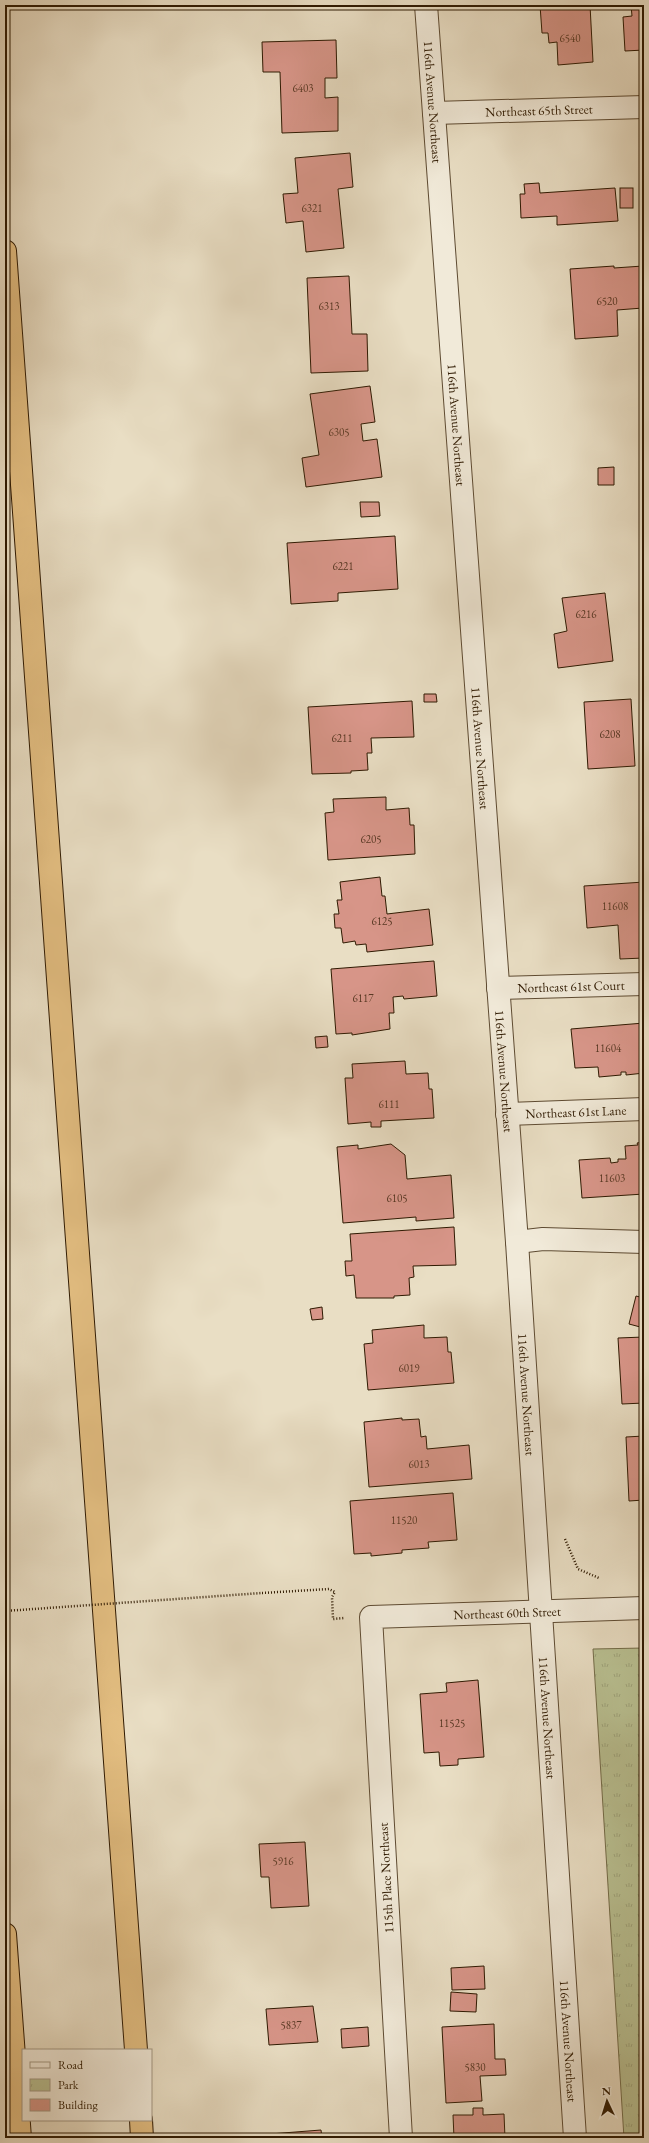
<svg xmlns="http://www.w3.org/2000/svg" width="649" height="2143" viewBox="0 0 649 2143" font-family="'EB Garamond',serif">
<defs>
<pattern id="park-tufts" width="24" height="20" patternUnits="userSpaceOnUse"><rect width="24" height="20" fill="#b9c092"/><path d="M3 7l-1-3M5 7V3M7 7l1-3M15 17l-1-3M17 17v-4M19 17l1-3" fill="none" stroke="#9fa47c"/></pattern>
</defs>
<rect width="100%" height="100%" fill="#e9dec4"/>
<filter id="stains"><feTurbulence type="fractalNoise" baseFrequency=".005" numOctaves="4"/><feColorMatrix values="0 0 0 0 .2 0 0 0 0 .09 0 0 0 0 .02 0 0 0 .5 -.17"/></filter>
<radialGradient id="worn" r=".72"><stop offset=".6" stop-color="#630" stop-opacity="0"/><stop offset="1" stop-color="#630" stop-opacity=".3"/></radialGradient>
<polygon fill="url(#park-tufts)" stroke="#746d4a" points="644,1648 644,2138 624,2138 593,1649"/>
<g fill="#d79588" stroke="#2f1a02">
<polygon points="540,5 590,5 593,62 558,65 557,42 549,43 548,33 542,33"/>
<polygon points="631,5 644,5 644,50 625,51 623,17 632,16"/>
<polygon points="336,40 337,78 325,78 325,98 338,97 338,131 282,133 280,72 263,72 262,42"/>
<polygon points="350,153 353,187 338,189 344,248 306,252 303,221 286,223 283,194 298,193 295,158"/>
<polygon points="539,183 540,193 615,188 618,221 557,225 557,216 521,218 520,194 525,194 524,184"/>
<rect x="620" y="188" width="13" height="20"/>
<polygon points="614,266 614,268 643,266 643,308 617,310 618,336 575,339 570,269"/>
<polygon points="349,276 352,334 367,334 368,371 311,373 307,278"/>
<polygon points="370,386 375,422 361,424 363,441 377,439 382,477 306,487 302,458 319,455 310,394"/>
<polygon points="614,467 614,485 598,485 598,468"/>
<polygon points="360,502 379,502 380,516 361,517"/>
<polygon points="395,536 398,589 338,593 338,601 291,604 287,543"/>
<polygon points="605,593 613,661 558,668 554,634 567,631 562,598"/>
<polygon points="424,694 436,694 437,702 424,702"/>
<polygon points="631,699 635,766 588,769 584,702"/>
<polygon points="412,701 414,737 371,738 372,753 367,753 368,770 351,771 351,773 312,774 308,707"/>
<polygon points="386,797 386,810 409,808 410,825 414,825 415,854 328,860 325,813 334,812 333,799"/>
<polygon points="380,877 382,896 385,896 387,914 429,909 433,945 367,952 366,944 356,945 355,941 343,943 341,928 335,928 334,914 339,914 337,900 342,900 340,882"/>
<polygon points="644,882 644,958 620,959 618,925 587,928 584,886"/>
<polygon points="434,961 437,996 404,999 403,996 393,997 394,1013 389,1013 390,1029 352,1035 352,1033 336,1034 331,969"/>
<polygon points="644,1023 644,1073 626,1075 626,1072 621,1072 621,1075 599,1077 598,1067 575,1068 571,1029"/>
<polygon points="327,1036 328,1047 316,1048 315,1037"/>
<polygon points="405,1061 406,1074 428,1073 429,1089 432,1089 434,1118 381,1121 381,1127 371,1127 371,1122 348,1124 345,1078 353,1078 352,1064"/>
<polygon points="644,1142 644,1194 582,1198 579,1160 610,1158 611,1163 618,1162 618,1159 626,1159 625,1146 638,1145 637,1143"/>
<polygon points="391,1144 405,1155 407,1179 451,1175 454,1218 416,1221 416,1217 343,1223 337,1147 358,1145 358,1149"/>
<polygon points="454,1227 456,1265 413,1266 414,1277 409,1278 410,1295 394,1296 394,1298 356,1298 354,1275 346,1276 345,1261 352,1261 350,1234"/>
<polygon points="636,1296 644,1298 644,1328 629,1324"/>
<polygon points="322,1307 323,1319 312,1320 310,1309"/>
<polygon points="424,1325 424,1338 447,1337 448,1352 451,1352 454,1383 368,1390 364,1344 373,1343 372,1330"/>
<polygon points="644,1337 644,1403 622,1404 618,1338"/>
<polygon points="402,1418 402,1420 419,1419 421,1437 426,1436 427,1449 469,1445 472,1479 369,1487 364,1422"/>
<polygon points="644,1436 644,1500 629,1501 626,1437"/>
<polygon points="453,1493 457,1540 428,1542 429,1548 402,1550 402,1553 371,1556 371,1553 354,1554 350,1501"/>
<polygon points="478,1680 484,1757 458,1759 458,1765 440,1766 439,1752 424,1753 420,1694 447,1692 446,1683"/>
<polygon points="305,1842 309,1906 271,1908 269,1877 261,1877 259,1844"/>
<polygon points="484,1966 485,1989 452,1990 451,1968"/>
<polygon points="451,1992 477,1994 476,2012 450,2011"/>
<polygon points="313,2006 318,2042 269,2045 266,2009"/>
<polygon points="494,2024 495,2059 505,2059 506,2075 480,2076 482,2101 446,2103 442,2027"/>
<polygon points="368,2027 369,2046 342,2048 341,2029"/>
<polygon points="473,2108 483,2108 483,2115 504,2114 505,2138 454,2138 453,2115 473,2115"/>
<polygon points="321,2130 322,2138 262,2138 270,2136 270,2134"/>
</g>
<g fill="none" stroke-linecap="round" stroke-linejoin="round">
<defs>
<g id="minor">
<path id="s1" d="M426,5l91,1237 58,896"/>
<path id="s2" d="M434,113l210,-6"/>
<path id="s3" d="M498,988l146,-4"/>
<path id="s4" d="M507,1114l137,-5"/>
<polyline points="517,1242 543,1239 644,1242"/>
<path id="s5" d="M401,2138l-30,-521 273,-9"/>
</g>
<g id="highway">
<polyline points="5,251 136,2050"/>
<polyline points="5,1934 20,2138"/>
<polyline points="141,2120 142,2138"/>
</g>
</defs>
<use href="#minor" stroke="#5e4b32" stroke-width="24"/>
<use href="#highway" stroke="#2f1a02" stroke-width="24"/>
<g stroke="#2f1a02" stroke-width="2.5" stroke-dasharray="1 2" stroke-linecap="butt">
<polyline points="565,1539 578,1569 599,1578"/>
<polyline points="262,1593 329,1589 335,1592 332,1597 333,1619 344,1618"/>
</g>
<use href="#minor" stroke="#f1ead9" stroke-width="22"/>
<use href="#highway" stroke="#e4bf82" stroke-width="22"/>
<polyline stroke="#2f1a02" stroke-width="2.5" stroke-dasharray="1 2" stroke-linecap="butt" points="5,1611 262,1593"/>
</g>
<g text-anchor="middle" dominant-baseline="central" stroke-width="3" stroke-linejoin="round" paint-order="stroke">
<g font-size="11" fill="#593924">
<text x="570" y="38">6540</text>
<text x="303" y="88">6403</text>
<text x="312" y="208">6321</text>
<text x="607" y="301">6520</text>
<text x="329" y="306">6313</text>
<text x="339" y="432">6305</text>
<text x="343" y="566">6221</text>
<text x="586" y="614">6216</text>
<text x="610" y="734">6208</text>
<text x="342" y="738">6211</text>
<text x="371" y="839">6205</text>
<text x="615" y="906">11608</text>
<text x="382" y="921">6125</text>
<text x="363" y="998">6117</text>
<text x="608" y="1048">11604</text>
<text x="389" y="1104">6111</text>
<text x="612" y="1178">11603</text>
<text x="397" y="1198">6105</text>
<text x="409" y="1368">6019</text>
<text x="419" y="1464">6013</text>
<text x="404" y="1520">11520</text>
<text x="452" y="1723">11525</text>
<text x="283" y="1861">5916</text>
<text x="291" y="2025">5837</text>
<text x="475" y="2067">5830</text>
</g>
<g font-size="13" fill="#2f1a02" stroke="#f1ead9">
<text stroke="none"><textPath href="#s1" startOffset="97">116th Avenue Northeast</textPath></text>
<text stroke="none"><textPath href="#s2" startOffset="105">Northeast 65th Street</textPath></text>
<text stroke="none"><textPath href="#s1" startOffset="421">116th Avenue Northeast</textPath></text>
<text stroke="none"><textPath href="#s1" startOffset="745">116th Avenue Northeast</textPath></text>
<text stroke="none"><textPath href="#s3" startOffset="73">Northeast 61st Court</textPath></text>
<text stroke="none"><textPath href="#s1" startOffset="1069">116th Avenue Northeast</textPath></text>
<text stroke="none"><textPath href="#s4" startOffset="69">Northeast 61st Lane</textPath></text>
<text stroke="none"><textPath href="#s1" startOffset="1393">116th Avenue Northeast</textPath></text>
<text stroke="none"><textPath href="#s5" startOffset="658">Northeast 60th Street</textPath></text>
<text stroke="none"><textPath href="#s1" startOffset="1717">116th Avenue Northeast</textPath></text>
<text transform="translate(386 1878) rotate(-93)">115th Place Northeast</text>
<text stroke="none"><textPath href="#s1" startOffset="2041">116th Avenue Northeast</textPath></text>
</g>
</g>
<rect width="649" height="2143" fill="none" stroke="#e9dec4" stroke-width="20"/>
<rect x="6" y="6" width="637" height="2131" fill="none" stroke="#2f1a02" stroke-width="2"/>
<rect x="10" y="10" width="629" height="2123" fill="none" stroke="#2f1a02"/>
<rect x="22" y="2049" width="130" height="72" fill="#f1ead9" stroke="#a39783"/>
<rect x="30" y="2062" width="20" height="6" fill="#f1ead9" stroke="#a39783"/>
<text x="58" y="2069" font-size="12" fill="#2f1a02">Road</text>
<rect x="30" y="2079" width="20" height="12" fill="url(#park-tufts)" stroke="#a39783"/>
<text x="58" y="2089" font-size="12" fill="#2f1a02">Park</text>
<rect x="30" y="2099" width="20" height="12" fill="#d79588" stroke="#a39783"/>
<text x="58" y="2109" font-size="12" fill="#2f1a02">Building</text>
<g transform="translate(607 2101) rotate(356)" stroke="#f1ead9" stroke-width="3" paint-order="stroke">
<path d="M0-3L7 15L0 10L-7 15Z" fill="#2f1a02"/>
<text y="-6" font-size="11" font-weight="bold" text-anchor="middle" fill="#2f1a02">N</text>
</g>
<rect width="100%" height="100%" filter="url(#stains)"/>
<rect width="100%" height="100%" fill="url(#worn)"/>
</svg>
